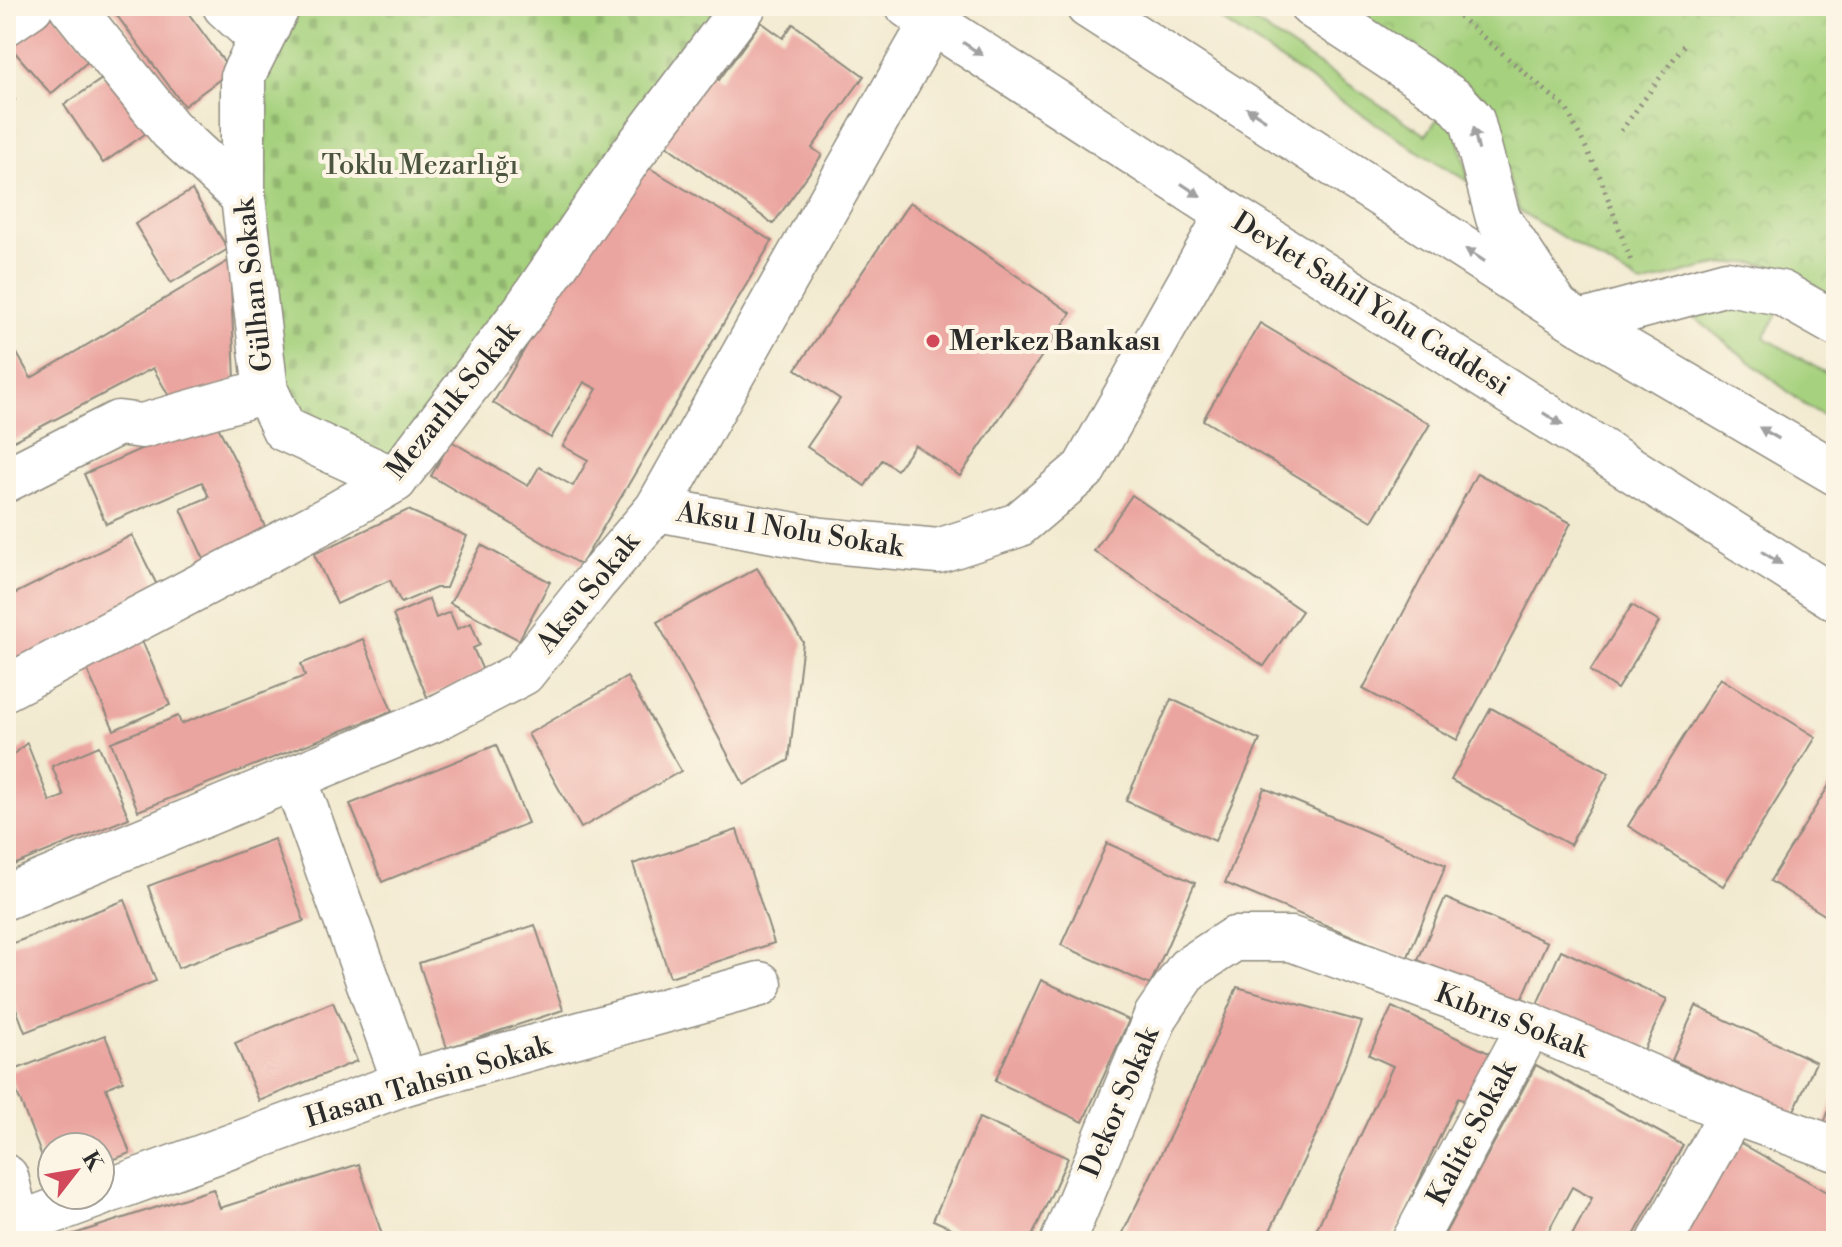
<svg xmlns="http://www.w3.org/2000/svg" width="1842" height="1247" viewBox="0 0 1842 1247" font-family="'Libre Bodoni',serif">
<defs>
<pattern id="cemetery-stones" width="16" height="16" patternUnits="userSpaceOnUse" patternTransform="scale(2)"><rect width="16" height="16" fill="#a6d17e"/><path d="M2 7V4a2 2 0 0 1 4 0v3zM10 15v-3a2 2 0 0 1 4 0v3z" fill="#8fb46d"/></pattern>
<pattern id="park-crowns" width="20" height="18" patternUnits="userSpaceOnUse" patternTransform="scale(2)"><rect width="20" height="18" fill="#a6d17e"/><path d="M2 6a3 3 0 1 1 6 0M12 15a3 3 0 1 1 6 0" fill="none" stroke="#8fb46d"/></pattern>
</defs>
<rect width="100%" height="100%" fill="#fcf5e5"/>
<filter id="ink" filterUnits="userSpaceOnUse"><feTurbulence type="fractalNoise" baseFrequency=".0125" numOctaves="2"/><feDisplacementMap in="SourceGraphic" scale="16" xChannelSelector="R" yChannelSelector="G"/><feConvolveMatrix kernelMatrix="1 2 1 2 8 2 1 2 1" color-interpolation-filters="sRGB"/></filter>
<filter id="wash" filterUnits="userSpaceOnUse"><feTurbulence type="fractalNoise" baseFrequency=".006" numOctaves="4" result="noise"/><feDisplacementMap in="SourceGraphic" scale="32" xChannelSelector="R" yChannelSelector="G"/><feGaussianBlur stdDeviation="1.8" result="paint"/><feColorMatrix in="noise" values="0 0 0 0 0 0 0 0 0 0 0 0 0 0 0 0 0 1.4 0 .05"/><feComposite in="paint" operator="in"/></filter>
<g filter="url(#wash)">
<rect width="100%" height="100%" fill="#f2ead0"/>
<g fill="#a6d17e" stroke="#687e54" stroke-width="2">
<polygon points="1200,6 1230,6 1426,135 1442,112 1455,124 1469,182 1419,152"/>
<polygon points="1702,304 1782,308 1764,337 1836,379 1836,423 1805,405 1691,315"/>
</g>
<polygon fill="url(#cemetery-stones)" stroke="#687e54" stroke-width="2" points="298,6 728,6 390,461 283,401 265,248 258,71"/>
<path fill="url(#park-crowns)" stroke="#687e54" stroke-width="2" d="M1346,6h490v293c-17,-10 -36,-24 -54,-30 -48,-16 -94,3 -140,16l-124,-75 -33,-112z"/>
<g id="blocks">
<g fill="#eba5a0">
<polygon points="47,6 93,57 51,94 6,42"/>
<polygon points="110,6 183,6 231,71 184,106"/>
<polygon points="761,22 783,38 793,24 864,76 812,148 822,155 773,224 659,140 708,72 719,80"/>
<polygon points="118,68 158,125 103,163 64,105"/>
<polygon points="6,85 15,100 6,105"/>
<polygon points="636,160 772,241 581,565 431,476 451,441 528,486 539,467 573,486 588,460 563,446 597,389 584,382 551,438 493,403"/>
<polygon points="192,190 228,249 171,283 135,224"/>
<polygon points="910,202 1071,313 960,476 915,445 897,470 882,460 865,486 807,447 840,399 796,369"/>
<polygon points="230,260 235,380 174,405 153,368 6,445 6,334 31,378"/>
<polygon points="1260,323 1430,424 1372,521 1203,420"/>
<polygon points="213,417 238,466 269,536 206,564 181,509 209,497 202,482 106,524 84,474"/>
<polygon points="1477,473 1571,523 1457,740 1363,689"/>
<polygon points="1132,495 1302,611 1264,666 1094,551"/>
<polygon points="408,510 467,536 446,588 436,588 401,603 390,580 337,604 314,554"/>
<polygon points="132,535 160,591 6,667 6,598"/>
<polygon points="481,545 550,582 519,640 450,603"/>
<polygon points="757,568 803,642 789,760 744,785 657,622"/>
<polygon points="429,599 436,618 450,612 457,629 471,623 480,645 473,648 484,673 427,697 393,615"/>
<polygon points="1632,605 1659,622 1617,689 1590,671"/>
<polygon points="140,636 170,705 114,730 83,661"/>
<polygon points="363,639 392,711 138,811 111,742 178,716 181,724 305,676 301,664"/>
<polygon points="627,677 681,771 581,828 528,734"/>
<polygon points="1720,678 1816,737 1723,886 1628,826"/>
<polygon points="1171,699 1260,740 1215,841 1126,801"/>
<polygon points="1491,708 1609,773 1570,845 1451,780"/>
<polygon points="27,743 50,802 64,796 52,766 99,746 129,818 6,868 6,761"/>
<polygon points="496,745 528,823 382,882 350,804"/>
<polygon points="1836,774 1836,922 1770,881"/>
<polygon points="1264,788 1446,865 1407,959 1225,883"/>
<polygon points="737,830 774,943 670,977 633,864"/>
<polygon points="274,839 304,921 178,968 148,886"/>
<polygon points="1107,843 1195,883 1150,985 1061,945"/>
<polygon points="1445,898 1547,942 1520,1004 1418,960"/>
<polygon points="125,900 156,981 25,1032 6,982 6,946"/>
<polygon points="535,925 563,1010 447,1048 419,963"/>
<polygon points="1561,950 1667,999 1640,1059 1534,1011"/>
<polygon points="1041,980 1129,1020 1083,1122 995,1081"/>
<polygon points="1237,987 1362,1022 1322,1122 1265,1241 1119,1241 1204,1065"/>
<polygon points="333,1002 357,1061 259,1101 235,1043"/>
<polygon points="1696,1006 1816,1062 1792,1115 1672,1060"/>
<polygon points="1392,1007 1491,1054 1468,1102 1458,1098 1391,1241 1311,1241 1393,1066 1369,1055"/>
<polygon points="105,1035 123,1081 106,1088 130,1153 100,1165 100,1147 52,1147 52,1182 9,1072"/>
<polygon points="1536,1065 1683,1145 1631,1241 1569,1241 1592,1198 1572,1187 1543,1241 1441,1241"/>
<polygon points="1836,1091 1836,1130 1823,1126"/>
<polygon points="979,1118 1068,1158 1030,1241 980,1241 933,1220"/>
<polygon points="1730,1137 1836,1197 1836,1241 1672,1241"/>
<polygon points="359,1164 384,1241 63,1241 62,1238 213,1189 220,1208"/>
</g>
</g>
</g>
<g filter="url(#ink)">
<use href="#blocks" fill-opacity="0" stroke="#8e8a7e" stroke-width="2"/>
<g fill="none" stroke-linecap="round" stroke-linejoin="round">
<defs>
<g id="minor">
<polyline points="71,6 171,130 243,197"/>
<polyline points="225,6 261,39"/>
<polyline points="278,6 243,75 243,197 266,391 284,429 395,480"/>
<polyline points="1312,6 1454,100 1472,120 1498,218 1557,308"/>
<polyline points="6,23 31,6"/>
<polyline points="1580,323 1727,283 1781,293 1836,324"/>
<polyline points="6,480 118,423 142,426 266,391"/>
<polyline points="657,509 822,540 938,551 1018,525 1084,469 1228,214"/>
<polyline points="6,688 326,520 395,480 525,310 630,157 744,6"/>
<polyline points="295,779 405,1083"/>
<polyline points="6,897 433,720 523,673 594,583 657,509 787,277 932,22"/>
<polyline points="6,1177 22,1241"/>
<polyline points="100,1194 405,1083 760,984"/>
<polyline points="19,1224 98,1195"/>
<polyline points="1063,1241 1156,1016 1188,969 1234,939 1291,939 1530,1025 1732,1112 1836,1149"/>
<polyline points="1414,1241 1530,1025"/>
<polyline points="1660,1241 1732,1112"/>
</g>
<g id="major">
<polyline points="908,6 1228,214 1836,599"/>
<polyline points="1088,6 1580,323 1836,473"/>
</g>
</defs>
<use href="#minor" stroke="#8e8a7e" stroke-width="47"/>
<use href="#major" stroke="#8e8a7e" stroke-width="47"/>
<g stroke="#8e8a7e" stroke-width="5" stroke-dasharray="2 6" stroke-linecap="butt">
<polyline points="1447,6 1566,108 1599,174 1632,264"/>
<polyline points="1621,131 1686,42"/>
</g>
<use href="#minor" stroke="#fff" stroke-width="44"/>
<use href="#major" stroke="#fff" stroke-width="44"/>
</g>
<defs><path id="oneway-solid" d="M-6-.8H1V-3.2L6.5 0L1 3.2V.8H-6Z" transform="scale(2)"/></defs>
<g fill="#a0a0a0">
<use href="#oneway-solid" transform="translate(973 49) rotate(33)"/>
<use href="#oneway-solid" transform="translate(1256 114) rotate(-147)"/>
<use href="#oneway-solid" transform="translate(1476 139) rotate(-103)"/>
<use href="#oneway-solid" transform="translate(1191 190) rotate(33)"/>
<use href="#oneway-solid" transform="translate(1475 255) rotate(-147)"/>
<use href="#oneway-solid" transform="translate(1553 419) rotate(32)"/>
<use href="#oneway-solid" transform="translate(1769 433) rotate(-150)"/>
<use href="#oneway-solid" transform="translate(1772 558) rotate(32)"/>
</g>
</g>
<circle fill="#d1495b" stroke="#fcf5e5" stroke-width="3" cx="933" cy="341" r="8"/>
<g text-anchor="middle" dominant-baseline="central" stroke-width="8" stroke-linejoin="round" paint-order="stroke">
<g font-size="28" fill="#4a5440" stroke="#fcf5e5">
<text x="420" y="165">Toklu Mezarlığı</text>
</g>
<g font-size="28" fill="#2b2b2b" stroke="#fcf5e5">
<text transform="translate(254 285) rotate(-96)">Gülhan Sokak</text>
<text transform="translate(1371 304) rotate(32)">Devlet Sahil Yolu Caddesi</text>
<text transform="translate(453 401) rotate(-51)">Mezarlık Sokak</text>
<text transform="translate(790 530) rotate(9)">Aksu 1 Nolu Sokak</text>
<text transform="translate(588 593) rotate(-51)">Aksu Sokak</text>
<text transform="translate(1512 1021) rotate(21)">Kıbrıs Sokak</text>
<text transform="translate(428 1082) rotate(-17)">Hasan Tahsin Sokak</text>
<text transform="translate(1120 1102) rotate(-67)">Dekor Sokak</text>
<text transform="translate(1472 1133) rotate(-62)">Kalite Sokak</text>
</g>
<g font-size="28" font-weight="bold" fill="#2b2b2b" stroke="#fcf5e5" text-anchor="start">
<text x="949" y="341">Merkez Bankası</text>
</g>
</g>
<rect width="1842" height="1247" fill="none" stroke="#fcf5e5" stroke-width="32"/>
<g transform="translate(76 1171) rotate(59)"><circle r="38" fill="#fcf5e5" stroke="#a8a49b" stroke-width="2"/>
<path d="M0-6L14 30L0 20L-14 30Z" fill="#d1495b"/>
<text y="-12" font-size="22" font-weight="bold" text-anchor="middle" fill="#2b2b2b">K</text>
</g>
</svg>
